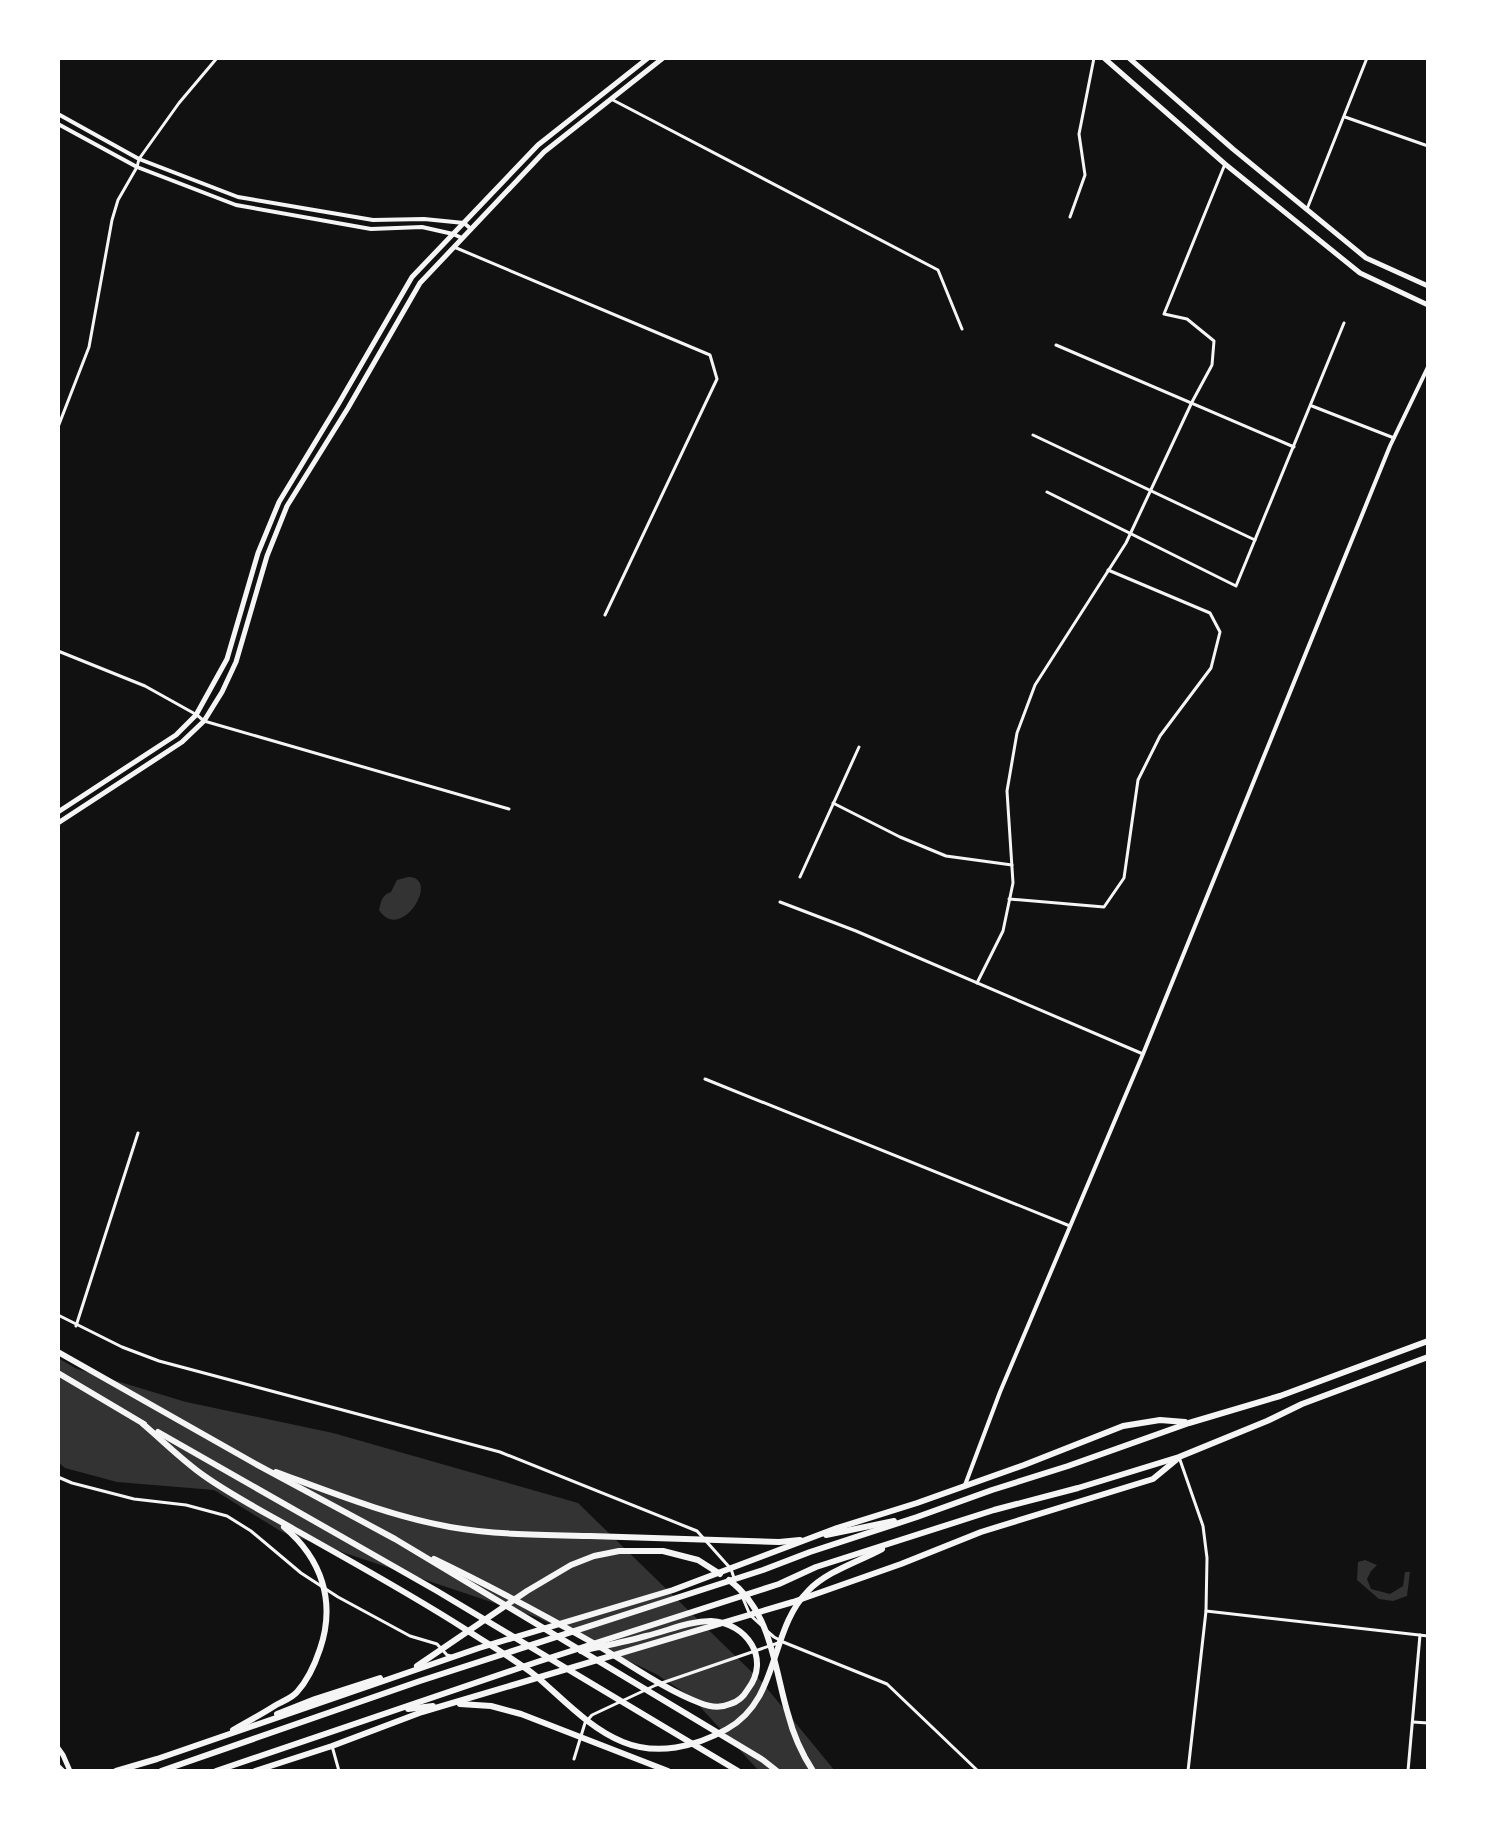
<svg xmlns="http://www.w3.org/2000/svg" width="1486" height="1829" viewBox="0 0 1486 1829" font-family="'DejaVu Sans',sans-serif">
<rect width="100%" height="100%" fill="#111"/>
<g fill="#333">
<path d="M408,877c34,0 -7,67 -29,33 2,-9 3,-15 12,-18l6,-12z"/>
<polygon points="58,1358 77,1369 186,1402 333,1433 578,1503 761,1681 835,1771 759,1771 691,1697 656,1674 536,1617 282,1532 214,1490 117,1482 65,1468 58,1462"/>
<polygon points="1365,1560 1377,1565 1371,1571 1367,1579 1371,1589 1390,1594 1403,1586 1405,1572 1410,1572 1407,1596 1393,1601 1379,1599 1357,1580 1358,1562"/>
</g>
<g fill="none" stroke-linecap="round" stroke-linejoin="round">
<g stroke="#f5f5f5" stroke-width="3">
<polyline points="611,99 938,270 962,329"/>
<polyline points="1345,117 1428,146"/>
<polyline points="1307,209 1367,58"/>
<polyline points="1070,217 1085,175 1079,134 1094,58"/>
<polyline points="454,247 710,355 717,379 605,615"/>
<polyline points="1056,345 1294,447"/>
<polyline points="1312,406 1394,438"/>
<polyline points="58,427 89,347 112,220 118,200 137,167 139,159 179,103 217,58"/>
<polyline points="1033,435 1255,540"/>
<polyline points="1047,492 1236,586 1344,323"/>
<polyline points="58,651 145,686 197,715 204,721 509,809"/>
<polyline points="833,803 900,837 946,856 1012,865"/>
<polyline points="800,877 859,747"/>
<polyline points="1009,899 1104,907 1124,878 1138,780 1160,736 1211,668 1220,632 1210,613 1108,570"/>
<polyline points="780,902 856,931 1143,1054"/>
<polyline points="977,983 1003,931 1013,883 1007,791 1017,733 1035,685 1126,543 1192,402 1212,365 1214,341 1187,319 1164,314 1225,164"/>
<polyline points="705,1079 1070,1226"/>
<polyline points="58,1315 122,1347 159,1361 500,1452 697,1531 731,1569 734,1578"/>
<polyline points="76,1326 138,1133"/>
<polyline points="1179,1457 1203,1526 1207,1558 1206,1611 1188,1771"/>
<polyline points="58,1477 72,1483 134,1499 186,1505 227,1516 251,1531 301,1573 338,1597 410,1636 437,1644 447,1655 451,1656"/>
<polyline points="742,1596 750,1615 761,1625"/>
<polyline points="1206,1611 1428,1636"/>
<polyline points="767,1631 774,1637 783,1642 887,1684 978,1771"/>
<polyline points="1413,1722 1428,1723"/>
<polyline points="332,1746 339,1771"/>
<polyline points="574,1759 585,1723 592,1715 656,1685 778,1643"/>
<polyline points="1408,1771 1420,1635"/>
</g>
<g stroke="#f5f5f5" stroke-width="4">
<polyline points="58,114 139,159 238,197 373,220 424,219 464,223 471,229"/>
<polyline points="58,124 137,167 236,205 371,229 422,227 453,234 462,238"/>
<polyline points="965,1485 1000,1392 1143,1054 1390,446 1428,367"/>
</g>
<g stroke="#f5f5f5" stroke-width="5">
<polyline points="1104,58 1225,164 1360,273 1428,305"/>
<polyline points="1129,58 1233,149 1366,258 1428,286"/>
<polyline points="58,812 176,735 196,715 227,659 258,553 279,502 339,403 412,277 538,145 648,58"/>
<polyline points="58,823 182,742 204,721 222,692 236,662 267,556 287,506 348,408 420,283 544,152 663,58"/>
<polyline points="58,1748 63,1755 70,1771"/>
<polyline points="58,1766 63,1771"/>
</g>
<g stroke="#f5f5f5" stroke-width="6">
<polyline points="58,1352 254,1463 395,1539 763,1760 777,1771"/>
<polyline points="58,1373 144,1424"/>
<path d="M143,1424c20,17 39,36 60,51 28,20 59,36 89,53 58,33 117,65 173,101 23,15 49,30 71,47 27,23 53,52 87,66 34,14 72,5 104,-13 53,-29 42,-99 81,-138 19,-20 50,-29 74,-42"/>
<polyline points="158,1432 437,1591 738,1771"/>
<path d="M276,1472c57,21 114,44 174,55 46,8 94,8 140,9 63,2 126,4 189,6l21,-2"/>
<polyline points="826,1535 894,1521"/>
<path d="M434,1559c54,26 108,55 161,85 33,19 70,46 105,59 10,4 21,5 30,1 8,-2 14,-8 18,-15 23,-30 -1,-66 -37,-68 -23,0 -43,10 -65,15 -21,6 -43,10 -65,15"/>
<path d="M729,1580c43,32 45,88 59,134 5,20 14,40 25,57"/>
<polyline points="417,1666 527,1591 571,1565 594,1556 619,1551 663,1551 698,1560 720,1574"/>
<polyline points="460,1704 491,1706 521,1714 668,1771"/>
<polyline points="408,1709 433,1706"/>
<polyline points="277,1714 315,1699 380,1678"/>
<path d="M233,1730c14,-8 29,-16 43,-25 7,-4 16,-7 21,-13 11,-12 18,-28 23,-43 16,-47 2,-90 -36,-122"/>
<polyline points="116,1771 157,1759 479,1648 673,1590 837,1528 917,1503 1024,1465 1123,1426 1160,1420 1185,1422"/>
<polyline points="161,1771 420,1681 763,1570 810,1552 917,1517 992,1490 1068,1466 1189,1423 1280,1396 1428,1341"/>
<polyline points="216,1771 537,1662 779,1584 816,1567 994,1510 1078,1488 1179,1457 1267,1421 1302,1404 1428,1357"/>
<polyline points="255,1771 332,1746 422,1712 793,1602 901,1564 981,1532 1153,1479 1176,1460"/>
</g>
</g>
<rect width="1486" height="1829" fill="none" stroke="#ffffff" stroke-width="120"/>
</svg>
